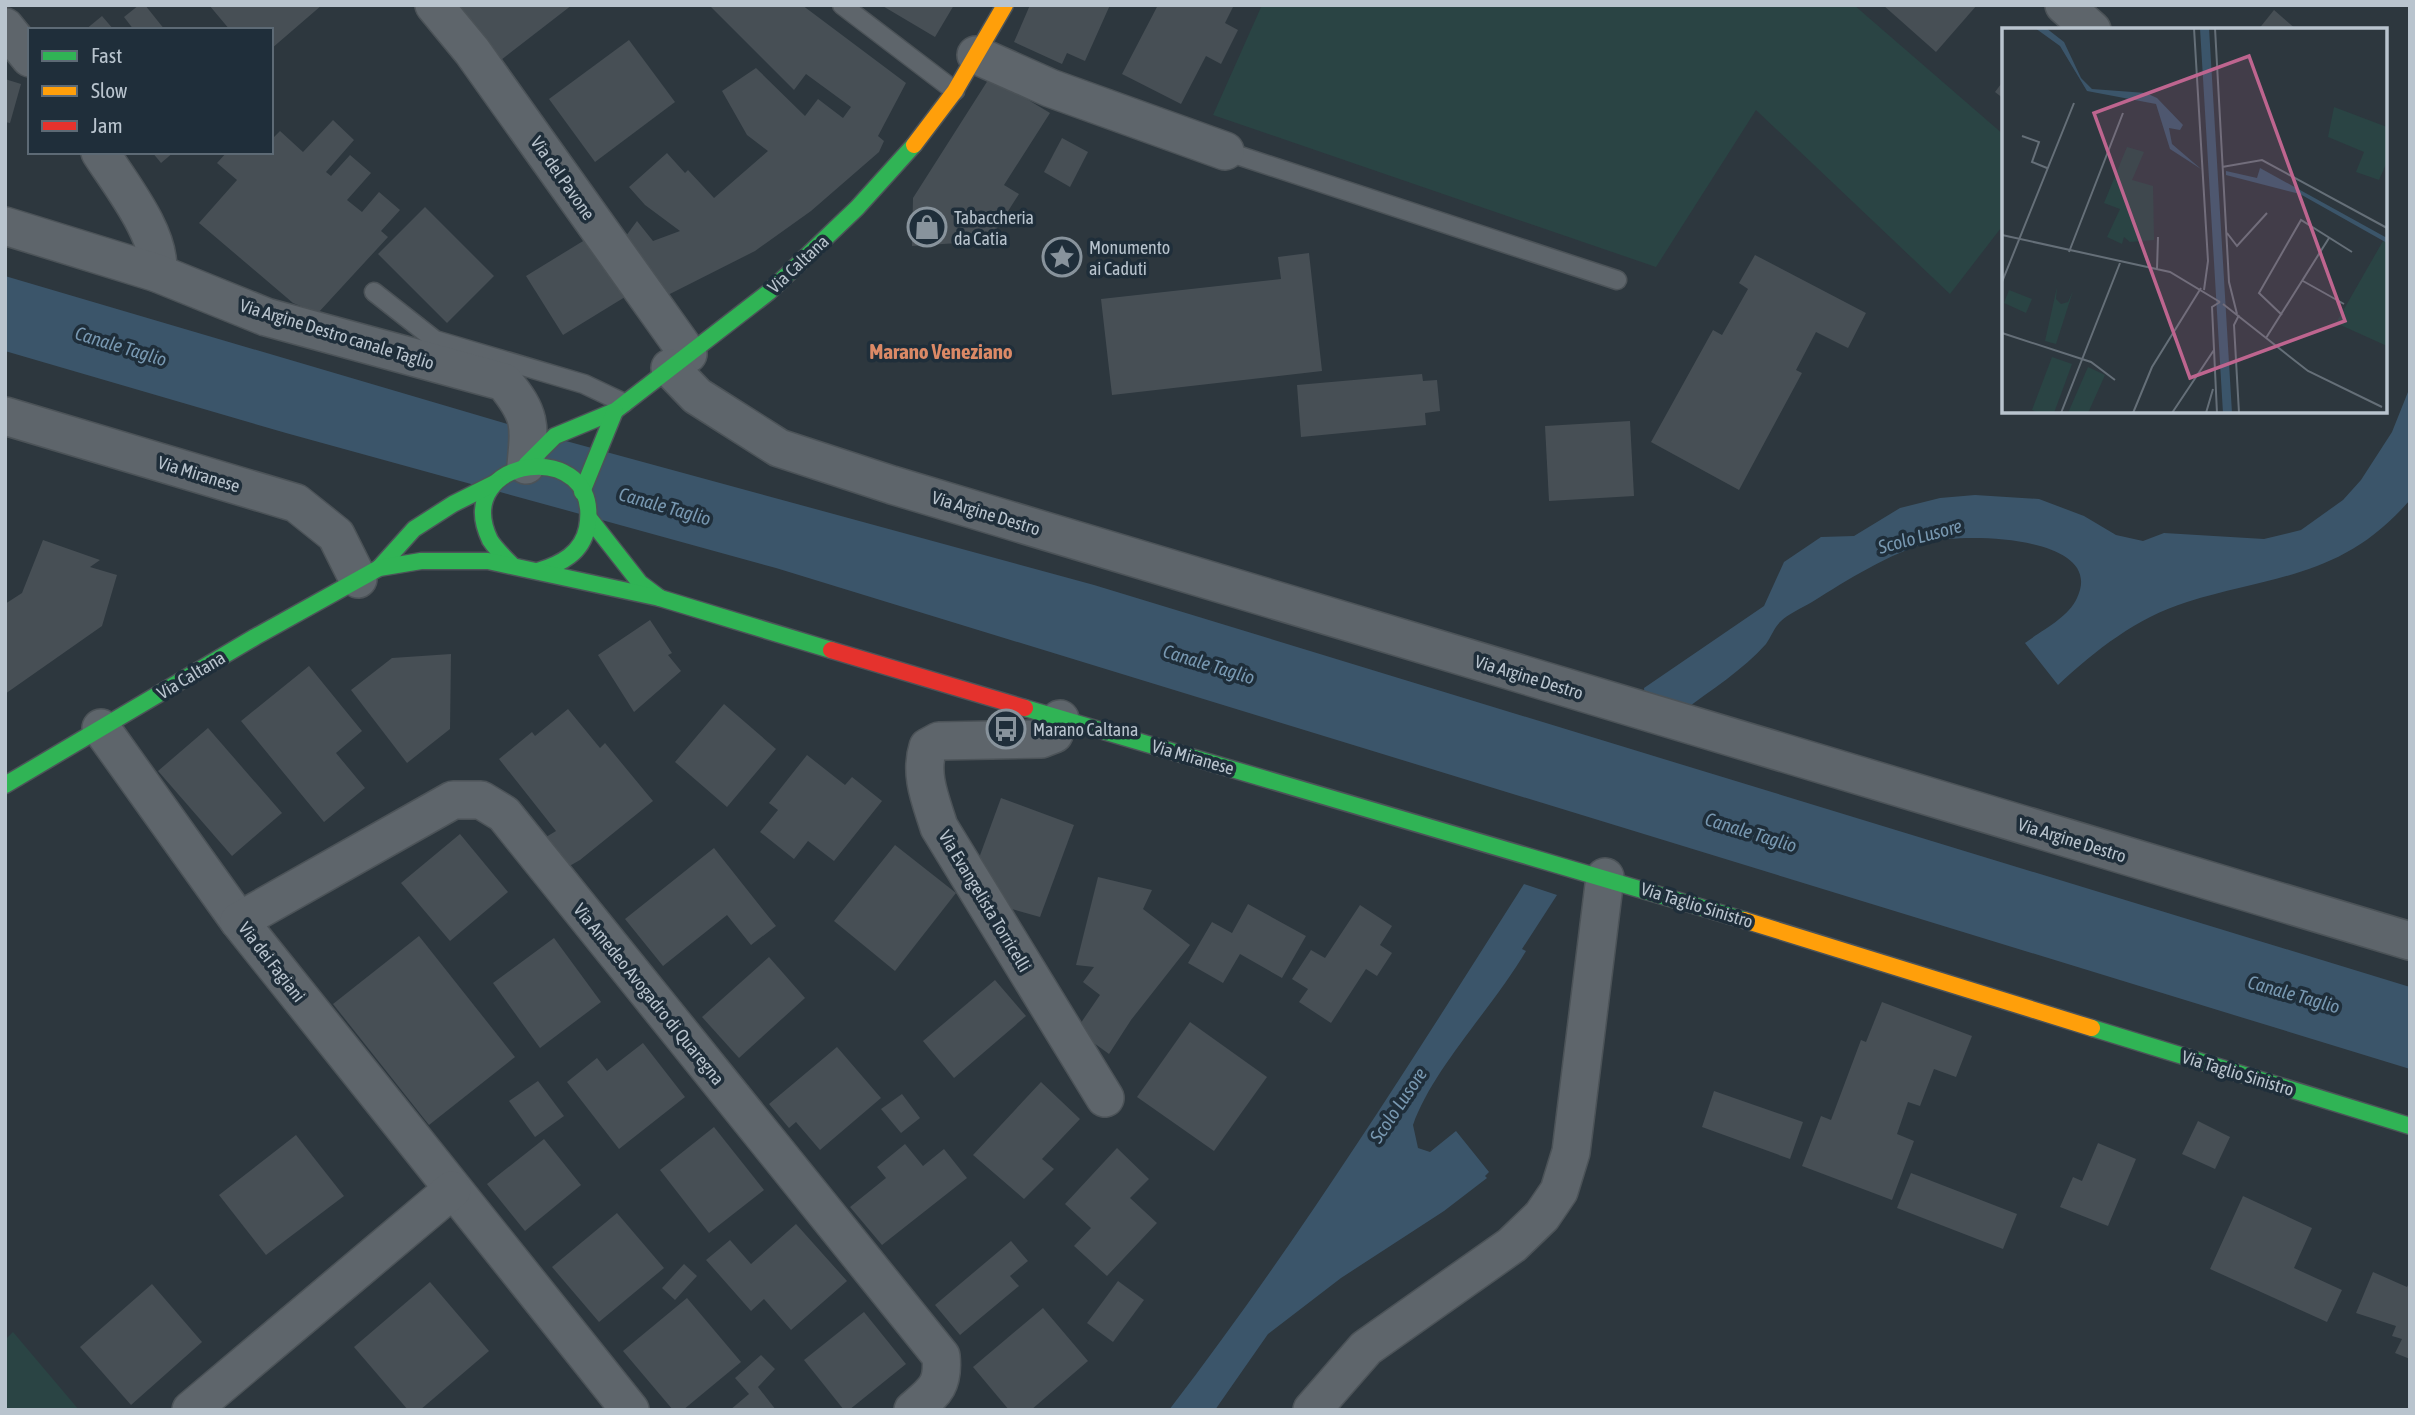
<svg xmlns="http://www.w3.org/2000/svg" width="2415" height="1415" viewBox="0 0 2415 1415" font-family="'Asap Condensed',sans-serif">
<rect width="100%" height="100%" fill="#2d373e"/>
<g fill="#2a4444">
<polygon points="1262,5 1854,5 2004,135 2004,224 1950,294 1756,110 1656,267 1213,115"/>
<polygon points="13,1332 79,1410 5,1410 5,1340"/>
</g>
<g fill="#3b556a">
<polygon points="5,276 555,438 1094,585 2410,987 2410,1069 776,568 286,433 5,351"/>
<path d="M2410,387v113c-68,78 -133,74 -223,102 -51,16 -91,48 -129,83l-33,-42c17,-13 43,-25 52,-45 30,-63 -113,-65 -147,-56 -42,12 -81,37 -118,60 -10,6 -24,12 -32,20 -6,6 -9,15 -14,22 -23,26 -55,46 -83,67l-38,-11 -1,-12 120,-82 20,-44 37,-25 33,-1 46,-28 40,-10 35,-3 64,4 45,17 32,19 27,6 21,-8 100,6 37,-9 42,-30 18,-20 31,-48z"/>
<path d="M1524,884l33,11 -35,54 4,2c-32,55 -93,117 -113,174l5,23 12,4 26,-21 33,41 -4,4 2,2 -43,33 -103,67 -73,56 -53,76h-46c129,-168 242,-348 355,-526z"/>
</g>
<g fill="#474f55">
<polygon points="139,5 145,5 165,30 134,30 124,17"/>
<polygon points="209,5 322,5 271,49 271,30 230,30"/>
<polygon points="458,5 572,5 501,60"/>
<polygon points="709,5 802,5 906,83 878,136 884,141 879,152 811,211 755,251 656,301 620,244 637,221 653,241 680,231 645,205 629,187 667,153 685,173 688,170 714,198 768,151 747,135 722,91 756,68 805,116 818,99 843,118 851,107 806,74 794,90"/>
<polygon points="881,5 954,5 935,37"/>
<polygon points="1030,5 1110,5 1085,61 1067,53 1062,64 1014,42"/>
<polygon points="1158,5 1234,5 1225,23 1238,30 1221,64 1206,56 1181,104 1122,74"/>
<polygon points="1883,5 1977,5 1936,52"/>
<polygon points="2274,10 2297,30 2258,30"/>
<polygon points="102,16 114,30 85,30"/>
<polygon points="629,40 675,102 595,162 549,99"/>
<polygon points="990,77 1050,113 1004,185 1019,194 989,241 912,246 913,198"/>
<polygon points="5,79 21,84 10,123 5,122"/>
<polygon points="2004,80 2004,99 1995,92"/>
<polygon points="333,120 354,140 326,172 331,176 350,155 371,173 347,200 362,212 379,192 400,210 381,231 388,237 318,313 293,303 199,223 237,180 217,163 227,152 271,152 271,140 280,131 303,152"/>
<polygon points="1062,138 1088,152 1070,187 1044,172"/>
<polygon points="152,152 174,152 161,163"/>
<polygon points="425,207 494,276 447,323 378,254"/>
<polygon points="588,238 625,297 563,335 526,276"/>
<polygon points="1309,253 1322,371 1112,395 1101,299 1281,279 1278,257"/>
<polygon points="1755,255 1866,313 1848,348 1816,332 1796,370 1802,373 1739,490 1651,442 1713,330 1722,335 1748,289 1739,283"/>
<polygon points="1422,374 1423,381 1437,380 1440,411 1425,413 1426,425 1301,437 1297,385"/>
<polygon points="1630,421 1634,496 1549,501 1545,426"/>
<polygon points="43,540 100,560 90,567 117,575 102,626 5,694 5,604 22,593"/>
<polygon points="650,620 672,653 668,655 681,671 634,712 598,655"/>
<polygon points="451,654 450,729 407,763 351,690 392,658"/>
<polygon points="309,666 362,731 336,753 365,788 324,822 241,721"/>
<polygon points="724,704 776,749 727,807 675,762"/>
<polygon points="568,709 600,748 605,743 653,801 580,860 566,868 546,837 556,831 499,759 532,732 535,736"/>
<polygon points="208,728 282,813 232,856 158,771"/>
<polygon points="807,755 845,785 852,777 882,801 834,861 808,841 794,859 760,832 778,810 769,803"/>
<polygon points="1001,798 1074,825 1040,917 1005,907 979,858"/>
<polygon points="460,834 508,892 450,941 401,883"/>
<polygon points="895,845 956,893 895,971 834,921"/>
<polygon points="714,848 776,926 751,945 727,915 663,966 625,919"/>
<polygon points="1098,877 1152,890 1143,909 1190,945 1131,1020 1109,1054 1076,1030 1100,995 1083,982 1094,967 1076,965"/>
<polygon points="1248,904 1306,936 1282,978 1240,954 1223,983 1188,963 1212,922 1232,933"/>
<polygon points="1360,905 1392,926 1380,945 1392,953 1377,976 1366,969 1331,1023 1299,1002 1308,989 1292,979 1311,950 1325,958"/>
<polygon points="419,936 515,1057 429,1125 333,1004"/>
<polygon points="554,938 601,1002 540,1048 493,983"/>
<polygon points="769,957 805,998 739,1058 702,1017"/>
<polygon points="995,980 1026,1016 954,1078 923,1041"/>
<polygon points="1882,1002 1972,1036 1956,1077 1934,1069 1920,1106 1908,1102 1897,1134 1914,1141 1892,1200 1802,1166 1821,1116 1831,1120 1861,1040 1866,1042"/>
<polygon points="1190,1022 1267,1077 1214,1151 1137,1097"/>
<polygon points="643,1043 685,1097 619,1149 567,1082 597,1058 607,1071"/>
<polygon points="837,1047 881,1098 820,1150 796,1122 789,1128 769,1104"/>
<polygon points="538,1081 564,1116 535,1137 509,1101"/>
<polygon points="1041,1082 1080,1119 1042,1159 1054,1169 1024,1199 973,1155"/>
<polygon points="1714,1091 1803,1122 1790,1159 1702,1127"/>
<polygon points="902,1094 920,1118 901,1133 881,1109"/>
<polygon points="2198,1121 2230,1137 2215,1169 2182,1154"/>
<polygon points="714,1127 764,1190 709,1233 660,1170"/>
<polygon points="296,1135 344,1196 266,1255 219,1195"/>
<polygon points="544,1139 581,1185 525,1231 487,1184"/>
<polygon points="2098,1143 2136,1159 2108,1226 2060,1207 2073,1177 2082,1181"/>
<polygon points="905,1144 923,1166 944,1149 967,1178 882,1245 850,1207 886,1178 877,1167"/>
<polygon points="1117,1148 1149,1179 1130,1198 1157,1223 1107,1276 1074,1246 1091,1228 1065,1204"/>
<polygon points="1911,1173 2017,1214 2003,1249 1897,1208"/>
<polygon points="2243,1196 2312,1228 2294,1268 2342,1290 2327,1322 2210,1269"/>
<polygon points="617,1213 664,1268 599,1322 552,1267"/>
<polygon points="796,1224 847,1281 791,1330 764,1299 751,1311 706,1260 730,1240 751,1264"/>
<polygon points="1011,1241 1028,1261 1010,1276 1019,1286 960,1335 935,1305"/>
<polygon points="684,1264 697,1276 675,1300 662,1288"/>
<polygon points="2373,1272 2407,1287 2410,1281 2410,1359 2395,1353 2402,1339 2392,1336 2396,1326 2356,1313"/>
<polygon points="1118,1281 1144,1300 1113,1342 1087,1323"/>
<polygon points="430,1282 489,1351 420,1410 408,1410 354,1347"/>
<polygon points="152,1284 202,1342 131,1405 80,1347"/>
<polygon points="687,1298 741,1362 683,1410 673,1410 623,1351"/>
<polygon points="1043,1308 1088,1361 1031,1410 1009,1410 973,1367"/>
<polygon points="864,1312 906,1364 849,1410 844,1410 804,1360"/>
<polygon points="761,1355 775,1369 758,1387 776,1410 730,1410 749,1394 735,1378"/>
</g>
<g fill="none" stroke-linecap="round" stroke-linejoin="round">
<defs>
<g id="lane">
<polyline points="842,5 955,91"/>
<polyline points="1225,151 1617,280"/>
<polyline points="374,292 435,340 584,384 624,403"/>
</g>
<g id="street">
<polyline points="434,5 472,51 688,354"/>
<polyline points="2064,5 2092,30"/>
<polyline points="5,27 30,58"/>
<polyline points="976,55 1050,88 1225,151"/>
<path d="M100,152c19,30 64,86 57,121"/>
<path d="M5,226l152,47 109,44 238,65c27,33 26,42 22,83"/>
<polyline points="670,368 697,396 779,448 892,485 2410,941"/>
<polyline points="5,416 296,503 336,535 358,579"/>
<path d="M1060,719l-6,15 -13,5 -102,2 -11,6c-9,28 3,54 11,80l166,271"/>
<polyline points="101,728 239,921 630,1410"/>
<path d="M239,921l214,-121h28l23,14 437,542c3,30 -7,36 -28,54"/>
<polyline points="191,1410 452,1190"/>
<polyline points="1312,1410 1366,1348 1512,1245 1542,1216 1559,1191 1571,1152 1605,877"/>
</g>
<g id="fast">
<polyline points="526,465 555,436 615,411 769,292 857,208 914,145"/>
<polyline points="582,492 615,411"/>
<polyline points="589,518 640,583 660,598"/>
<path d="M511,564c-7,-7 -16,-16 -21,-24 -41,-85 114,-105 97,-12 -5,25 -26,36 -49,43"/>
<polyline points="379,568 414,529 453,504 495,483"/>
<polyline points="1025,708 1744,920"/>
<polyline points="5,785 255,637 379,568 421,561 488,561 660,598 831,650"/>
<polyline points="2092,1028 2410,1126"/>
</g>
<g id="slow">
<polyline points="914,145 955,91 1005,5"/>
<polyline points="1744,920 2092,1028"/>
</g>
<polyline id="jam" points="831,650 1025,708"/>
</defs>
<use href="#lane" stroke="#4c5358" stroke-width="21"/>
<use href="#street" stroke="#4c5358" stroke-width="40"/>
<use href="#fast" stroke="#4c5358" stroke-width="19"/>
<use href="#slow" stroke="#4c5358" stroke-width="19"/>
<use href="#jam" stroke="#4c5358" stroke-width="19"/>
<use href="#lane" stroke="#5e656b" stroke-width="18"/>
<use href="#street" stroke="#5e656b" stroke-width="37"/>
<use href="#fast" stroke="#30b455" stroke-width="16"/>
<use href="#slow" stroke="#ff9f0a" stroke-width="16"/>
<use href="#jam" stroke="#e5322d" stroke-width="16"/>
</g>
<defs>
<symbol id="shop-ring" viewBox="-11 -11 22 22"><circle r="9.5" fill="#1f2e3a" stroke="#88939c" stroke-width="1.5"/><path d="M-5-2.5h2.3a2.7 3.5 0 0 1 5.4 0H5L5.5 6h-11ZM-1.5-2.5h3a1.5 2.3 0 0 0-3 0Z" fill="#88939c"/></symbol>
<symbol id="sight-ring" viewBox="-11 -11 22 22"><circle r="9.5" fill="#1f2e3a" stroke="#88939c" stroke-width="1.5"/><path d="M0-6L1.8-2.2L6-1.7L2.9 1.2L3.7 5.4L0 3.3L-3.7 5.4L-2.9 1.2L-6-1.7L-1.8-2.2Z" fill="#88939c"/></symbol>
<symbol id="bus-ring" viewBox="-11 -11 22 22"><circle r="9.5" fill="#1f2e3a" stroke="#88939c" stroke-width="1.5"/><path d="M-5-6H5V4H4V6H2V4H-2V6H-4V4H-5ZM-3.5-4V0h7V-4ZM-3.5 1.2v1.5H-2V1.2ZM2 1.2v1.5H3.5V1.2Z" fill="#88939c"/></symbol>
</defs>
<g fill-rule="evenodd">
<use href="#shop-ring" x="905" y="205" width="44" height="44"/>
<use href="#sight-ring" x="1040" y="235" width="44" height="44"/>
<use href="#bus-ring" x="984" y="707" width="44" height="44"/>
</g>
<g text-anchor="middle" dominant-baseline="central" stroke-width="7" stroke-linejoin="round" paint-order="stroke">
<g font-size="18" fill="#b9c4ce" stroke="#1f2e3a">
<text transform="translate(563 178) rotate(55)">Via del Pavone</text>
<text transform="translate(798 264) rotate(-43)">Via Caltana</text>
<text transform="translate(337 334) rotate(17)">Via Argine Destro canale Taglio</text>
<text transform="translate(199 474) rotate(17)">Via Miranese</text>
<text transform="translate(986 513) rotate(17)">Via Argine Destro</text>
<text transform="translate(191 675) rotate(-31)">Via Caltana</text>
<text transform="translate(1529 677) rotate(17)">Via Argine Destro</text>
<text transform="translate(1193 757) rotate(16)">Via Miranese</text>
<text transform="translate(2072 840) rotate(17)">Via Argine Destro</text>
<text transform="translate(985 901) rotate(59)">Via Evangelista Torricelli</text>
<text transform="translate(1697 905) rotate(17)">Via Taglio Sinistro</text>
<text transform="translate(272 962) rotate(52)">Via dei Fagiani</text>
<text transform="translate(649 994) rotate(51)">Via Amedeo Avogadro di Quaregna</text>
<text transform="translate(2238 1073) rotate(17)">Via Taglio Sinistro</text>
</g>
<g font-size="18" fill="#b9c4ce" stroke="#1f2e3a" text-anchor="start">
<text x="954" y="217">Tabaccheria<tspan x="954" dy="21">da Catia</tspan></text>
<text x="1089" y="247">Monumento<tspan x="1089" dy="21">ai Caduti</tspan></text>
<text x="1033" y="729">Marano Caltana</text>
</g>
<g font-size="19" font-style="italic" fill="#7898b1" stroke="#1f2e3a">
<text transform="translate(121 346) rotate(17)">Canale Taglio</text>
<text transform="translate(665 506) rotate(16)">Canale Taglio</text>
<text transform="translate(1920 536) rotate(-15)">Scolo Lusore</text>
<text transform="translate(1209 664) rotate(17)">Canale Taglio</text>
<text transform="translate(1751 832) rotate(17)">Canale Taglio</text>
<text transform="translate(2294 994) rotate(16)">Canale Taglio</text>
<text transform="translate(1398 1105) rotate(-56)">Scolo Lusore</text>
</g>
<g font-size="21" font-weight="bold" fill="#db8966" stroke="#1f2e3a">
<text x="941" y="351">Marano Veneziano</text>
</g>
</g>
<g transform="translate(2002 28)">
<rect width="385" height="385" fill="#2d373e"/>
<path d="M332,79l53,20v35l-8,18 -23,-8 8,-20 -36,-15zM125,119l17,5 -12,28 21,6 1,54 -24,2 -6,-5 -2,7 -15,-7 13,-28 -16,-6zM381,213l4,2v103l-51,-23zM55,259l-1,12 5,5 7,-2 5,-11 -17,53 -11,-3zM7,262l23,9 -6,14 -22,-10zM50,329l20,7 -18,49h-15l-7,-3zM86,339l17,8 -17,38h-20z" fill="#2a4444"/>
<path d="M33,0h11l18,14 17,36 11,11 54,4 11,5 26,27 -3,5 -11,-2 3,16 29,25 -31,-20 -14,-45 -69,-13 -27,-45zM198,0h9l23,385h-9zM258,140l127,70v5l-87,-49 -74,-19v-4l31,7z" fill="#3b556a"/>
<path fill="none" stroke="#656f78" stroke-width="2" d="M192,0l14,233 -4,29M213,0l14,254 8,32M20,108l17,6 -7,20 15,6M220,139l40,-7 125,68M225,205l10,13 30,-33M0,207l168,37 50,30M67,224l54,-139M155,241l1,-32M301,253l41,23M0,254l72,-179M221,276l85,67 74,36M280,287l-23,-22 42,-73 51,32M0,305l89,29 24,18M264,310l63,-100M59,385l59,-150M131,385l19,-46 49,-79M170,385l42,-63M204,385l7,-24M215,385l-5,-106 8,-5M237,385l-5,-88 5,-10"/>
<path fill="#be658f" fill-opacity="0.15" stroke="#be658f" stroke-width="3.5" d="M247,28l96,265 -155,57 -96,-265z"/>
<rect width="385" height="385" fill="none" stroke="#b9c4ce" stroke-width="3.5"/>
</g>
<rect width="2415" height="1415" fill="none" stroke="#b9c4ce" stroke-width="14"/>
<rect x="28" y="28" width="245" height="126" fill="#1f2e3a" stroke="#5d6a75" stroke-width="2"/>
<rect x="42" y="51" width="35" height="10" fill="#30b455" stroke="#5d6a75" stroke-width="2"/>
<text x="91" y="63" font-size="21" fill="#b9c4ce">Fast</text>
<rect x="42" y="86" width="35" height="10" fill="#ff9f0a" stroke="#5d6a75" stroke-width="2"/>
<text x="91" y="98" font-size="21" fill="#b9c4ce">Slow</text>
<rect x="42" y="121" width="35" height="10" fill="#e5322d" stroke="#5d6a75" stroke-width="2"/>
<text x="91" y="133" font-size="21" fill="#b9c4ce">Jam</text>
</svg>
